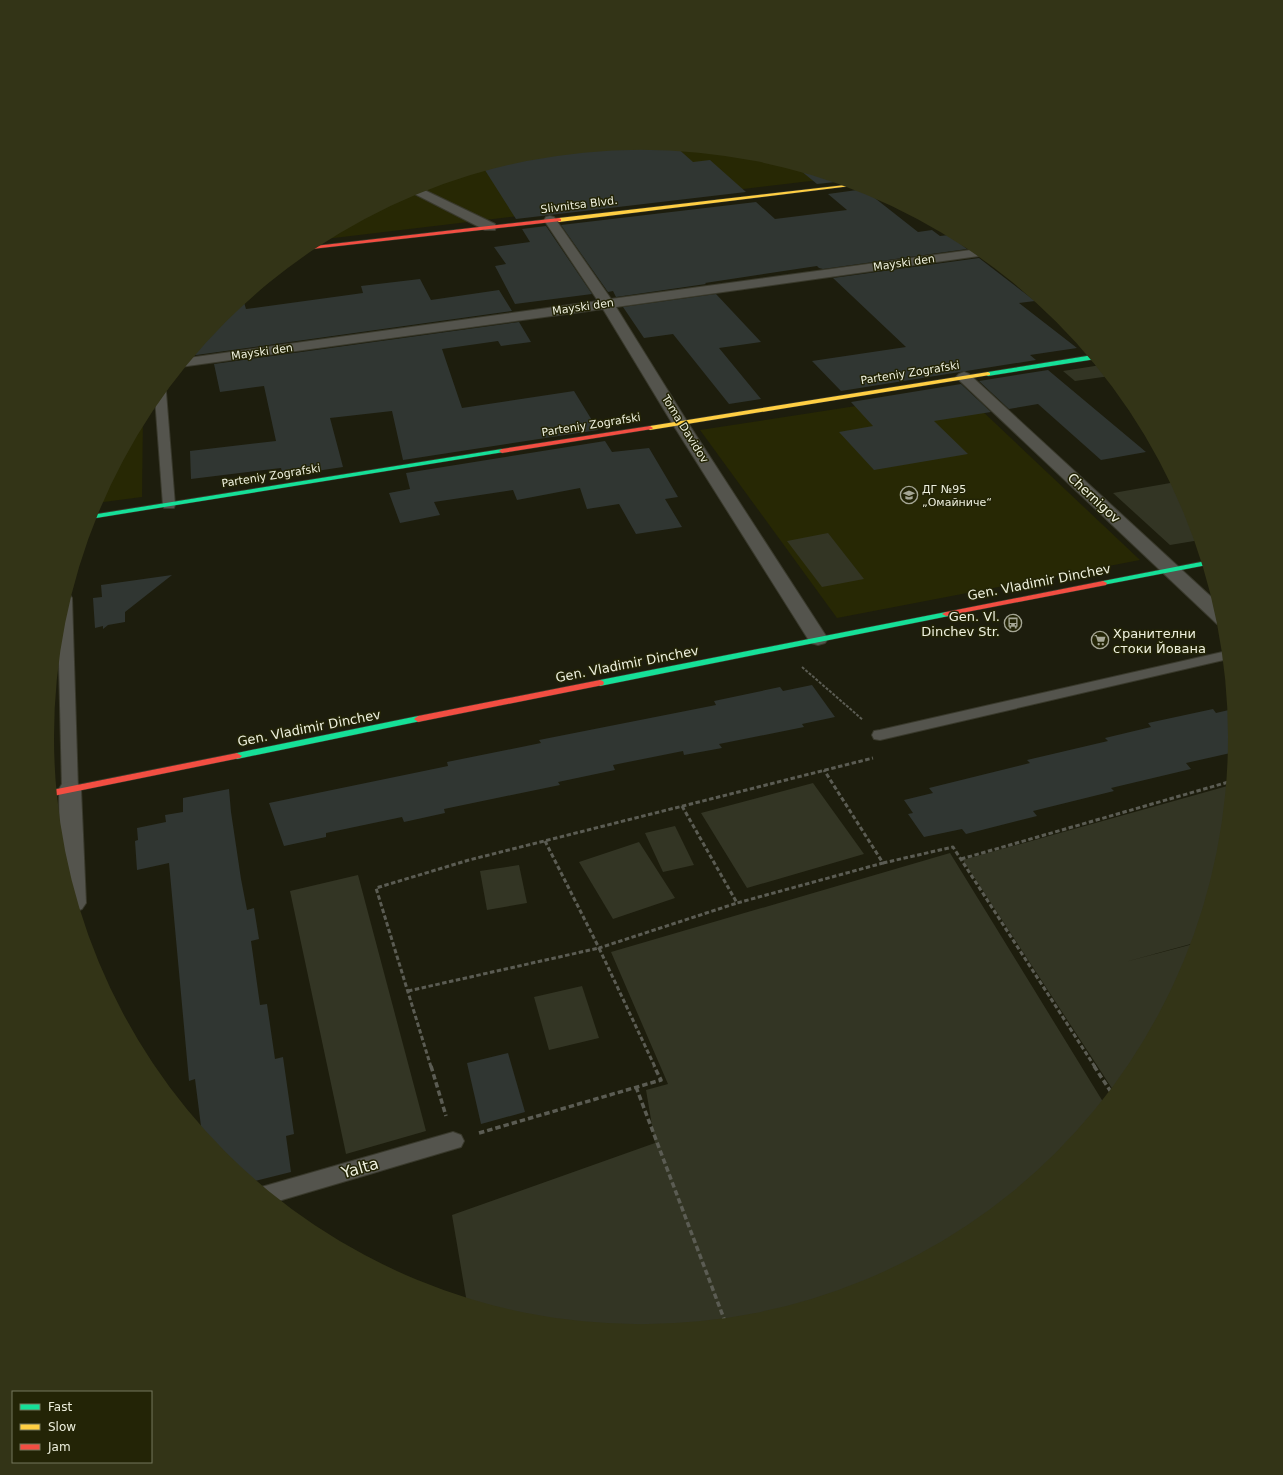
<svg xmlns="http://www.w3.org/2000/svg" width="1283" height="1475" viewBox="0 0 1283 1475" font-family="'DejaVu Sans',sans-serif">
<rect width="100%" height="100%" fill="#1d1d0d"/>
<g fill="#272804">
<polygon points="642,143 758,154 836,178 317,240 414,188 526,154"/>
<polygon points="960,390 1140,560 837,618 700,430"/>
<polygon points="143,414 142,497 96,503"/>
<polygon points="54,667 53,772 50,773 47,737"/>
</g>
<g fill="#333524">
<polygon points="1101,365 1110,376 1075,381 1063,371"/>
<polygon points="1176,482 1191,510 1200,540 1170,545 1113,493"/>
<polygon points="828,533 864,579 822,587 787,541"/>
<polygon points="813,783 864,854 747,888 701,813"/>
<polygon points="1231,785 1225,854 1198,942 1125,962 1197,943 1191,965 1136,1068 1115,1093 963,860"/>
<polygon points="675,826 694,865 663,872 645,833"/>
<polygon points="639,842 675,898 613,919 579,862"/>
<polygon points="950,853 1105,1105 1062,1158 972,1232 869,1287 757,1321 641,1332 525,1321 467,1303 452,1215 655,1143 646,1090 668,1084 611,952"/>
<polygon points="519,865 527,903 487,910 480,871"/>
<polygon points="358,875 426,1131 346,1154 290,891"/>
<polygon points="582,986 599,1038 549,1050 534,997"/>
</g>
<g fill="#303632">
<polygon points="621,145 622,147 633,146 636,149 675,146 693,162 710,160 746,192 516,219 483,167 510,159 592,151 589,148"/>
<polygon points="795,166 845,181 817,184"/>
<polygon points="862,188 918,232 932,230 940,236 949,235 967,249 823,269 819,268 817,266 705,283 706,284 616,297 613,291 608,292 561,225 756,202 775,219 847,210 828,194 857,190"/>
<polygon points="546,226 592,294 515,304 495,266 506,264 494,247 530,242 522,229"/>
<polygon points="979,258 1035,301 1019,303 1077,348 1030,355 1036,360 841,391 812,361 906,347 833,278"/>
<polygon points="420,279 431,300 499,290 512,311 189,356 221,317 243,299 246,309 363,293 361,286"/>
<polygon points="716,294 761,342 719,348 761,399 729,404 673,334 644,338 623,307"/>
<polygon points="519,322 531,342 501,346 498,341 442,349 462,408 574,391 598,430 403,460 392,411 330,418 343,467 283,476 281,468 191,479 190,451 276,441 264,386 220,392 214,364"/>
<polygon points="1048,370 1146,452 1101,460 1038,404 1009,409 979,381"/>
<polygon points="961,384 991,412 934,421 968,454 874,470 839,432 873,426 851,402"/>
<polygon points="605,441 612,452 649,448 678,497 665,499 682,527 636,534 619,504 587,509 580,488 517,500 513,490 434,502 440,515 400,523 389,493 410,489 406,473"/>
<polygon points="172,575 125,612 125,622 108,625 103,629 103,626 95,628 93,598 102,597 101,585"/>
<polygon points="812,685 835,717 802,724 804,727 719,744 722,748 684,755 683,751 613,765 615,770 558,782 560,785 444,809 445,813 404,822 402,817 326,833 326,837 284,846 269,803 448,766 447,762 541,743 539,740 716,705 714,701 780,687 783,691"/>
<polygon points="1213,709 1216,713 1233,709 1236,738 1235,752 1186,763 1191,769 1111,788 1114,791 1033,811 1037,816 966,834 962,829 924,837 908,814 913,813 904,800 933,793 929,788 1030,763 1027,760 1108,741 1105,738 1151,727 1148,723"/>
<polygon points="229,789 231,812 241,879 247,910 254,908 259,939 251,941 260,1005 267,1004 275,1059 283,1057 294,1134 286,1136 291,1172 251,1182 221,1158 202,1134 195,1079 189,1081 169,863 137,870 135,841 138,840 137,828 166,822 165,815 183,812 183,798"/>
<polygon points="508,1053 525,1112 481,1124 467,1063"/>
</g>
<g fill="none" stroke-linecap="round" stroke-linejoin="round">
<defs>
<g id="lane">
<polygon points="162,389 166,392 175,505 174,508 164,508 163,505 155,398"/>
<polygon points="67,594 70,595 72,598 78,789 76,793 70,795 64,793 62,789 58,622"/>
<polygon points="1227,651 1228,659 880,740 874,739 872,735 874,731 880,730"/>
<polygon points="453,1132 461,1135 464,1141 461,1147 275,1202 258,1188"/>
</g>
<g id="street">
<polygon points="418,187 495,224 496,227 495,230 485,230 409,191"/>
<polygon points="550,216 554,217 611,299 978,249 986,255 616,307 688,423 828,639 825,643 818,645 811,643 808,639 672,423 603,309 180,367 188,358 598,301 544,220 546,217"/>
<polygon points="964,372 969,374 1220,605 1225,626 1217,624 959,380 956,377 959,374"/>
<polygon points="70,781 78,784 81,789 86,903 82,909 76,911 60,858 59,789 62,784"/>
</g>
<g id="fast">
<polygon points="1093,355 1096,359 988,376 985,374 988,372"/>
<polygon points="502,449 505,451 504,452 90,519 91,515"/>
<polygon points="1206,561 1207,565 1103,585 1099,583 1103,581"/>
<polygon points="946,612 949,612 950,614 949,616 600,686 596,683 600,680"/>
<polygon points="418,716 421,717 422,719 421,721 237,759 232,756 237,753"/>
</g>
<g id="slow">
<polygon points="854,184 859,185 559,222 556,220 559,218"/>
<polygon points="988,372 990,373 990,375 650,430 647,428 650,426"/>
</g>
<g id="jam">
<polygon points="559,218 561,219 561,221 303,250 306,247"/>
<polygon points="650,426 653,428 652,429 502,453 499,451 502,449"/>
<polygon points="1103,581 1107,583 1106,585 946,616 942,614 946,612"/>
<polygon points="600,680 603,681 604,683 603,685 418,722 414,719 418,716"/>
<polygon points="237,753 242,756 240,758 53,796 52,790"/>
</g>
</defs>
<use href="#lane" stroke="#39392c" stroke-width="2"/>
<use href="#street" stroke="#39392c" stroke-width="2"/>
<use href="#fast" stroke="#39392c" stroke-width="1"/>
<use href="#slow" stroke="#39392c" stroke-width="1"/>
<use href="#jam" stroke="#39392c" stroke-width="1"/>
<polyline stroke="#5b5c53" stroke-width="2" stroke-dasharray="3 1.5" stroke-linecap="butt" points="802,667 863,720"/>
<g stroke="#5b5c53" stroke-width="3" stroke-dasharray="4.5 2.5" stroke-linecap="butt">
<polyline points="682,806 737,903 883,863 824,770"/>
<polyline points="545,841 599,948 737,903"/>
<polyline points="961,859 1232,781"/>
<polyline points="883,863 953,847 1095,1067"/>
<polyline points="408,991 599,948 655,1067"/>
<polyline points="431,1067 376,888 469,860 873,758"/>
</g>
<g stroke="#5b5c53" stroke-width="3.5" stroke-dasharray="5.5 3" stroke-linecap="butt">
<polyline points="431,1066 446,1116"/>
<polyline points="1094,1066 1113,1095"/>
<polyline points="636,1087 726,1324"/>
<polyline points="479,1133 661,1080 654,1066"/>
</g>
<use href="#lane" fill="#54544d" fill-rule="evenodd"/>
<use href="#street" fill="#54544d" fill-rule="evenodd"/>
<use href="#fast" fill="#16e098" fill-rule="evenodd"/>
<use href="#slow" fill="#ffcf43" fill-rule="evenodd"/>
<use href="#jam" fill="#f24e42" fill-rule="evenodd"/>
</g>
<defs>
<symbol id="school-ring" viewBox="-11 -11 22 22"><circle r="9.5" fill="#232406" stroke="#a5a695" stroke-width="1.5"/><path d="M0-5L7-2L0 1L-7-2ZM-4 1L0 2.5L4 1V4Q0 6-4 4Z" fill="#a5a695"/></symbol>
<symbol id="bus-ring" viewBox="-11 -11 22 22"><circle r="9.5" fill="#232406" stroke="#a5a695" stroke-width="1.5"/><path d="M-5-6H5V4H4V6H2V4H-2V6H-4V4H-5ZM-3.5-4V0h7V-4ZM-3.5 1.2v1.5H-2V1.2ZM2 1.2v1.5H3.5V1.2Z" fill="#a5a695"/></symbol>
<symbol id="supermarket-ring" viewBox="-11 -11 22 22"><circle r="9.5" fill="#232406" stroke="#a5a695" stroke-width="1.5"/><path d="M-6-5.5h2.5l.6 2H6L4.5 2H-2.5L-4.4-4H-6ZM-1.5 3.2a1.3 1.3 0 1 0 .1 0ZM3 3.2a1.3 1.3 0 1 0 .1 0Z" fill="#a5a695"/></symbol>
</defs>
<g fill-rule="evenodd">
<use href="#school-ring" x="899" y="485" width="20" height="20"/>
<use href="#bus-ring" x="1003" y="613" width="20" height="20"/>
<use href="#supermarket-ring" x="1090" y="630" width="20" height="20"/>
</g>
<g text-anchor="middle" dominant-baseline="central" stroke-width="3" stroke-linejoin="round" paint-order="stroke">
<g font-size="11" fill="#eef0de" stroke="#232406">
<text transform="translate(579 205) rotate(-7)">Slivnitsa Blvd.</text>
<text transform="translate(904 263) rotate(-8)">Mayski den</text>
<text transform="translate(583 307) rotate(-8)">Mayski den</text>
<text transform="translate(262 352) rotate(-8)">Mayski den</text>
<text transform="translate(910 373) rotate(-9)">Parteniy Zografski</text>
<text transform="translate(591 425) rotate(-9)">Parteniy Zografski</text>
<text transform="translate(685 429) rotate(58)">Toma Davidov</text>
<text transform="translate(271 476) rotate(-9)">Parteniy Zografski</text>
</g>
<g font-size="11" fill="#eef0de" stroke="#232406" text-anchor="start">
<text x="922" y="489">ДГ №95<tspan x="922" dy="13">„Омайниче“</tspan></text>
</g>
<g font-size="13" fill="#eef0de" stroke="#232406">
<text transform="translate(1094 498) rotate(43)">Chernigov</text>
<text transform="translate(1039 582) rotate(-11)">Gen. Vladimir Dinchev</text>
<text transform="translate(627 664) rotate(-11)">Gen. Vladimir Dinchev</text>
<text transform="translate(309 728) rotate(-11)">Gen. Vladimir Dinchev</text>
</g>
<g font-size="13" fill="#eef0de" stroke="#232406" text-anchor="end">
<text x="1000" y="616">Gen. Vl.<tspan x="1000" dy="15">Dinchev Str.</tspan></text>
<text x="1113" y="633" text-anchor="start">Хранителни<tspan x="1113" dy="15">стоки Йована</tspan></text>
</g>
<g font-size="16" fill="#eef0de" stroke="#232406">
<text transform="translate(360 1168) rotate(-16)">Yalta</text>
</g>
</g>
<path d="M0 0H1283V1475H0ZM54 737a587 587 0 1 1 1174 0a587 587 0 1 1-1174 0Z" fill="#333417" fill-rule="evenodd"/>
<rect x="12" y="1391" width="140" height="72" fill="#232406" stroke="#74765c"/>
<rect x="20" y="1404" width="20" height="6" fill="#16e098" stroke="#74765c"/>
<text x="48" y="1411" font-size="12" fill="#eef0de">Fast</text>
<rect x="20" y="1424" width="20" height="6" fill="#ffcf43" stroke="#74765c"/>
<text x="48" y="1431" font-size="12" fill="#eef0de">Slow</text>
<rect x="20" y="1444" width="20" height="6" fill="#f24e42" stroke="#74765c"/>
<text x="48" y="1451" font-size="12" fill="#eef0de">Jam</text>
</svg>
